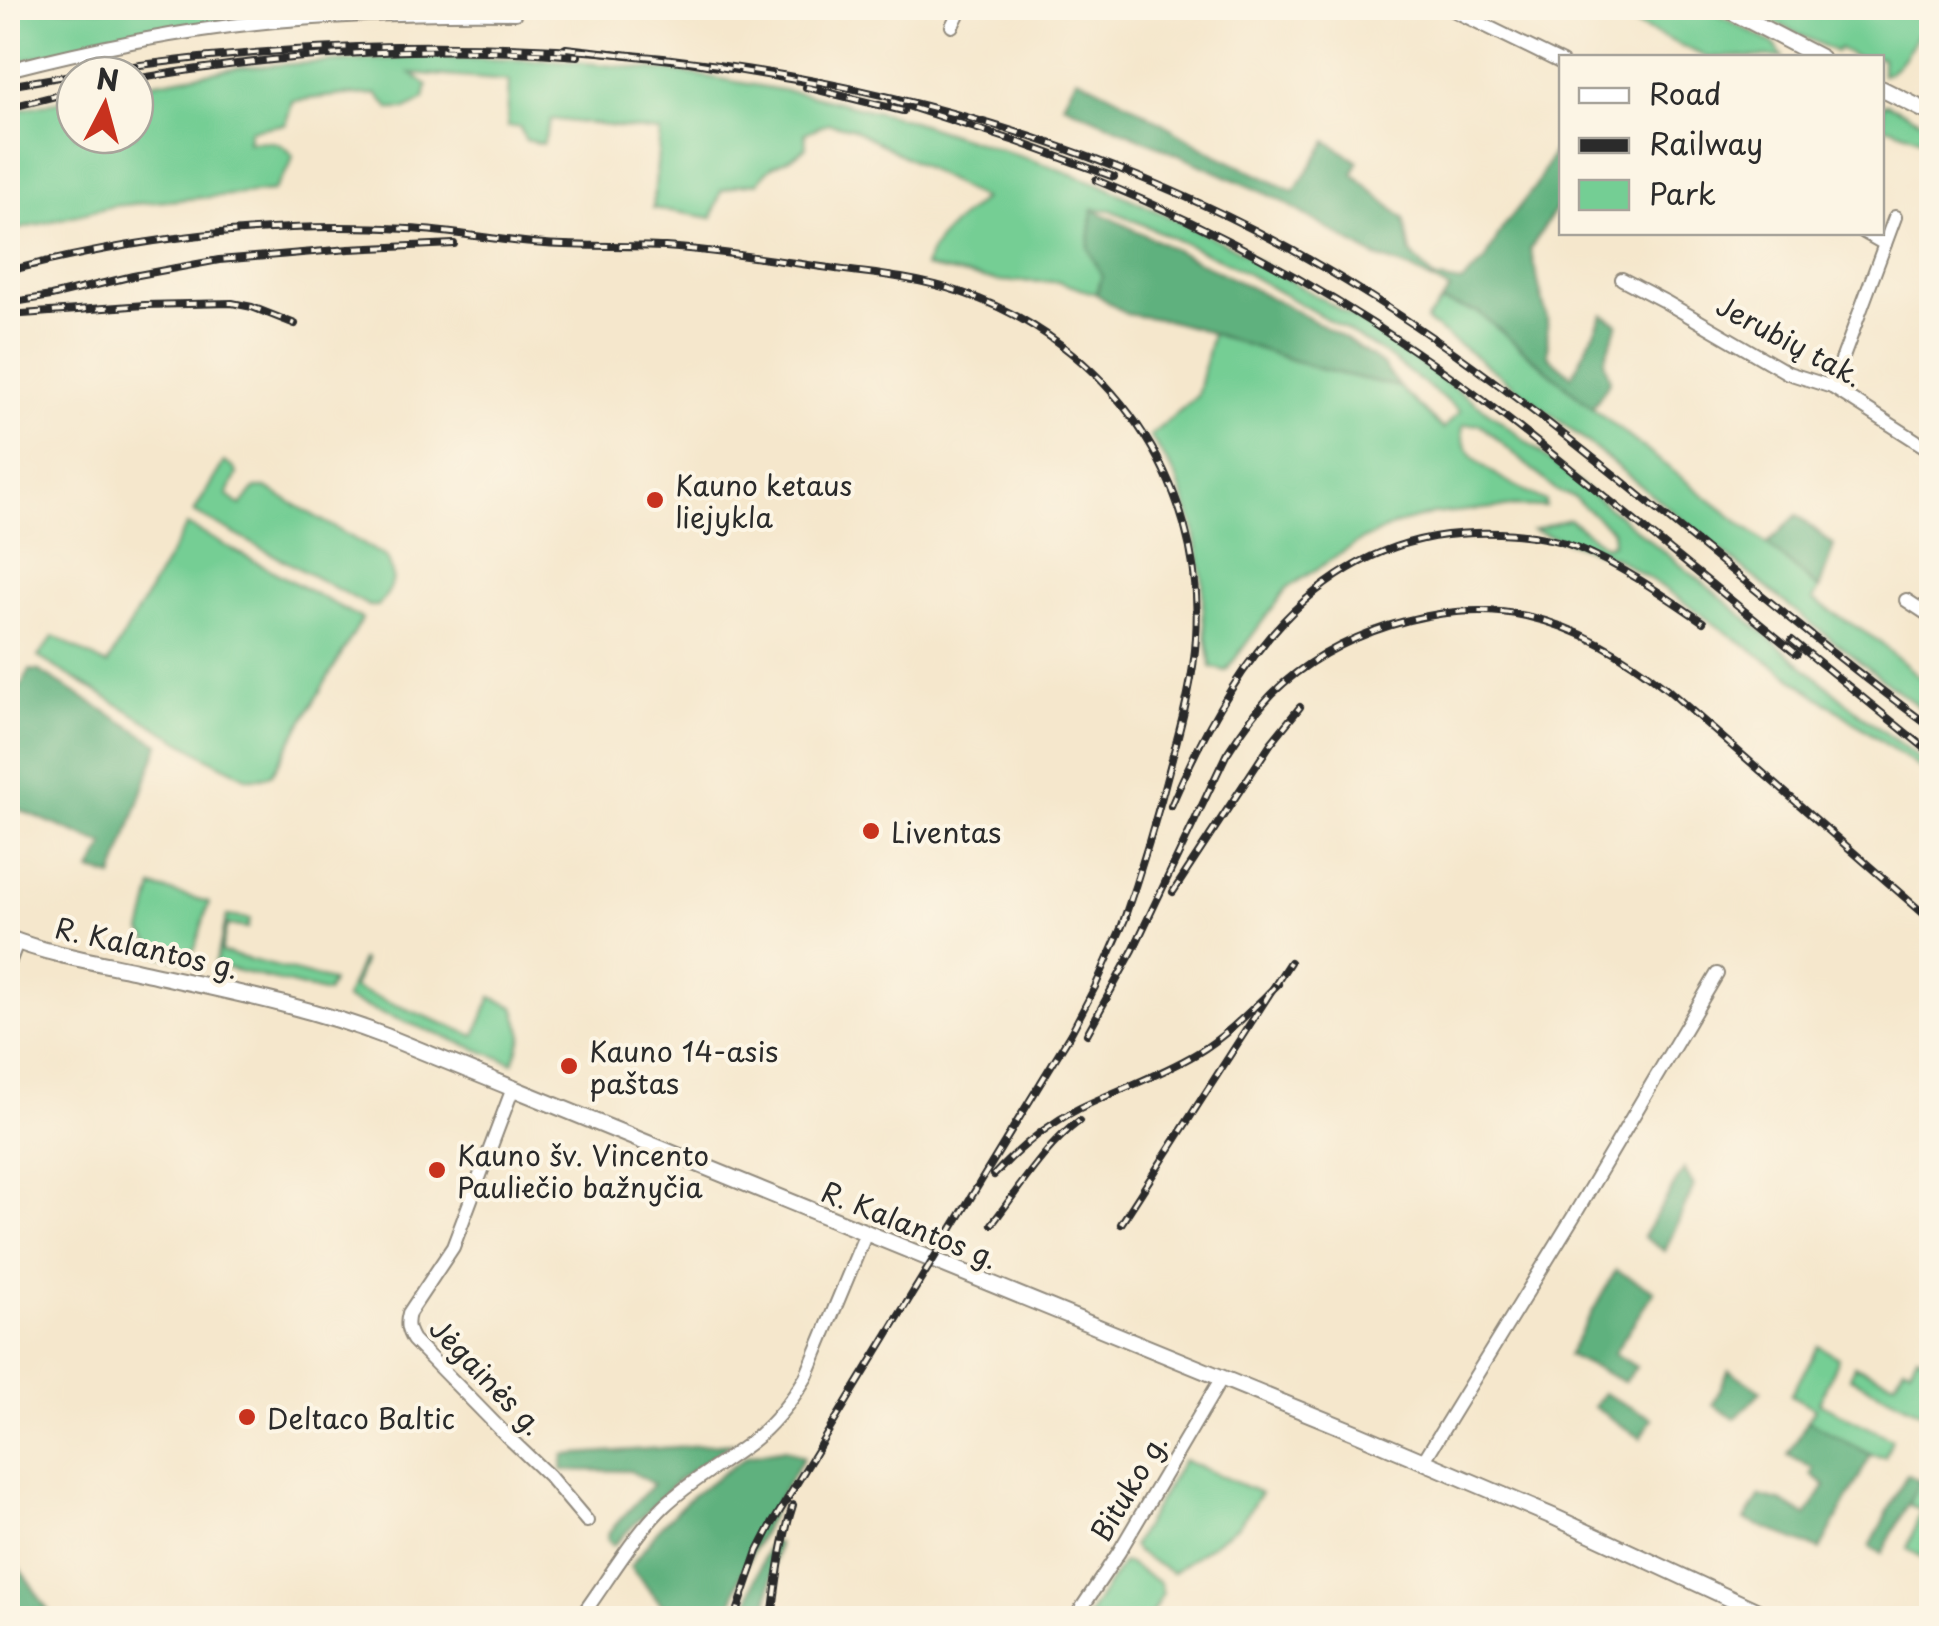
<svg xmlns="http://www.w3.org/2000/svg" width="1939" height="1626" viewBox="0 0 1939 1626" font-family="'Playpen Sans',sans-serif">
<rect width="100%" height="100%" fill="#fcf5e5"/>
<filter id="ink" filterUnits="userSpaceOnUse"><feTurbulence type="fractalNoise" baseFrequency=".01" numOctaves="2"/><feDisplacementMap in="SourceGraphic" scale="20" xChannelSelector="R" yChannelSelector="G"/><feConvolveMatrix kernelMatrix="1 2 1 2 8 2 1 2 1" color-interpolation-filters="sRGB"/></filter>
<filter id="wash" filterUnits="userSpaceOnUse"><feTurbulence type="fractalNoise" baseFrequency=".0048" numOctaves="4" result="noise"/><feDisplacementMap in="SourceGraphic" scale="40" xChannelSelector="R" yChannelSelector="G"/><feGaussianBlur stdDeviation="2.25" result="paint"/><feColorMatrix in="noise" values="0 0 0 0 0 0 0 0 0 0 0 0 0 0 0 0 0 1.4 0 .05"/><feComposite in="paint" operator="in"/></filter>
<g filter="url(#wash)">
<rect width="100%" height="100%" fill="#f5e7cc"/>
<g fill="#74ce94" stroke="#507c60" stroke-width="2.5">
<path d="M8,8h385c-130,7 -259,22 -385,57z"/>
<polygon points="1600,8 1705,8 1774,44 1783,57 1706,57"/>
<path d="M1762,8h136l27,13c-11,18 -22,48 -43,54v-17l-26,-1 -17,-9 -3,4 -67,-32 -6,-7z"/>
<path d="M417,57l148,4 121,12 119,21 101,25 144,47 51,19 130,61 140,82 127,91 215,172 151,126 67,50v9l-273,-192 -42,-26 -83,-28 36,-11 36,27 8,-3 -1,-13 -39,-33 -16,-6 -77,-67 -17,1c-8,37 56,62 82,76v6l-31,-1 -81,8 -36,10 -35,16 -75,48 -61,83 -15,-4 -8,-51v-34l-9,-54 -18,-52 -26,-40 47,-40 15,-63 104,35 83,19 44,42 17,-18 -71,-54 -41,-26 -120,-68 -117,-53 -18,-1 -4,39 13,28 -6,18 -36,-12 -63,-1 -72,-14c10,-33 33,-46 58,-68l-132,-71 -23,-5 -23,10 1,14c-19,19 -32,10 -48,36l-20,2 -17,6 -9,27 -59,-10 7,-76 -109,-13 -8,25 -18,-4 -5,-13h-13l2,-46 -98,-8 16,12 -3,14 -18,10h-16l-13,-15 -35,1 -50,6 -6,23 -36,6 -2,12c18,-2 34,-2 45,14l-3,10 -17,25 -160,15 -105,26v-120l67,-14v37h60v-49l105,-19z"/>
<polygon points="1887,104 1931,125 1931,143 1890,127 1882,128 1882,105"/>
<path d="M1441,302l37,10 114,96 175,136 52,45 -6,11 64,40 54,47v29c-171,-127 -330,-271 -505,-395z"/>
<path d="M224,462l10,6 3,6 -10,21 14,11 14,-18h11l121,70c10,22 6,30 -9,48h-9l-175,-94z"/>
<polygon points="187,525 362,619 272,774 262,778 248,778 217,763 38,657 54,636 107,665"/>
<polygon points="153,887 209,902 195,948 186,961 161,956 142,932"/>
<polygon points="227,916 250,919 248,928 227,925 221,952 332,981 327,993 215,965"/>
<polygon points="361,960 363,962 353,988 475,1036 491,997 514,1007 523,1035 513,1063 345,999"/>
<polygon points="1819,1346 1838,1358 1819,1403 1892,1439 1885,1457 1871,1455 1808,1421 1815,1409 1791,1395"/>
<polygon points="1917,1355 1931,1361 1932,1414 1929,1416 1850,1378 1854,1366 1895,1382 1904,1366 1910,1368"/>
<polygon points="1183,1460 1261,1493 1239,1525 1172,1573 1137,1552 1133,1545"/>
<polygon points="1920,1481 1931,1486 1931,1562 1907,1549 1921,1510 1908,1504"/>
<polygon points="1122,1563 1129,1564 1160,1583 1163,1593 1149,1618 1086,1618"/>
</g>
<g fill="#5fb17e" stroke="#456e54" stroke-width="2.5">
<polygon points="1077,77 1128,103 1218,156 1294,192 1327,141 1358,162 1353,174 1404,219 1411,253 1433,278 1461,283 1485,261 1502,229 1536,185 1561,138 1561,201 1530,249 1547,319 1548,356 1572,376 1603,314 1618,324 1604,360 1610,381 1592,408 1478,312 1441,302 1450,290 1408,268 1374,256 1278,199 1063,104"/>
<polygon points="1093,209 1283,304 1346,339 1383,365 1399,387 1316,368 1196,328 1166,320 1126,314 1096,294 1102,276 1088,248"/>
<polygon points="1797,515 1834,545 1819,589 1767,544"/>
<polygon points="30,670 39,671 159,744 113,877 91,871 105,845 13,807 8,817 8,709"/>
<polygon points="1684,1169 1694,1186 1665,1251 1643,1237"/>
<polygon points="1616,1270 1654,1291 1614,1353 1636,1367 1624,1382 1568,1355"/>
<polygon points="1729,1370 1761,1391 1735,1419 1713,1405"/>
<polygon points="1603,1393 1652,1418 1641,1438 1594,1407"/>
<polygon points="1808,1421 1871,1455 1820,1550 1745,1520 1760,1496 1783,1502 1806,1516 1826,1486 1811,1475 1814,1469 1788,1455"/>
<polygon points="732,1443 677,1481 613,1546 607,1539 609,1532 653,1484 630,1471 562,1470 564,1455"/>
<polygon points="785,1449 804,1457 783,1491 740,1577 728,1618 673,1618 630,1567 661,1526 693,1495 747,1456"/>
<polygon points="1907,1474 1920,1481 1882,1553 1870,1547"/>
<polygon points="769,1542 778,1543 765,1618 745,1618 752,1589"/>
<polygon points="8,1550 53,1618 9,1618 8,1616"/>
</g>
</g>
<g filter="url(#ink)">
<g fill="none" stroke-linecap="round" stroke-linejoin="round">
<defs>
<g id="minor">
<polyline points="1449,8 1562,63"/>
<polyline points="952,26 961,8"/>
<path d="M8,70c81,-21 164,-38 248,-47 86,-9 172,-11 259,-10l1,-5"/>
<polyline points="1864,232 1885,244"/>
<polyline points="1622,279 1664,301 1788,373 1832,387 1932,451"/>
<polyline points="1832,387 1895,217"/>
<polyline points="1906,600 1932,617"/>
<polyline points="8,966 17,942"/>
<path d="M513,1088l-60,159 -44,66c-3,11 -2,17 4,27l95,97 41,39 38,45"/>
<polyline points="1423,1462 1575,1214 1717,974"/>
<path d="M580,1618c26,-35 53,-82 84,-112 26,-25 58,-42 87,-64 23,-18 40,-40 55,-65l60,-144"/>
<polyline points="1075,1618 1119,1552 1221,1379"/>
</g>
<g id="major">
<polyline points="1725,8 1821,58"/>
<polyline points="1882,89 1932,114"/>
<path d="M8,938c40,16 83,23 126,32 84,19 170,35 251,66l974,398 195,83 218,101"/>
</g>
</defs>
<use href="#minor" stroke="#90897c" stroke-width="16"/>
<use href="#major" stroke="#90897c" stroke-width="19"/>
<use href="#minor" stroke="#fff" stroke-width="12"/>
<use href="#major" stroke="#fff" stroke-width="15"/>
<defs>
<g id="rail">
<polyline points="566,48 689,62 819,84"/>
<path d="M135,79c146,-25 295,-36 443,-23"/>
<path d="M8,86c457,-86 966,-43 1365,212 198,126 369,291 559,430"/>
<polyline points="806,87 903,111"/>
<polyline points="892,101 1018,142 1114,177"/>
<polyline points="8,108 75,91"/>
<path d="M1096,180c110,45 215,101 314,168 67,45 130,96 193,147 65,53 129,106 194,159"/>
<path d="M8,271c131,-34 264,-50 400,-42 46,2 91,12 137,15 40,3 80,1 120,3 57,4 114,14 171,22 42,5 86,10 127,24 145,49 243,189 233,344 -2,39 -13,80 -23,118 -15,59 -32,116 -52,173"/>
<polyline points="8,303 51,296 133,276 219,260 349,249 454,244"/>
<polyline points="9,315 145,305 232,303 252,307 295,324"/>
<polyline points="1792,640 1932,754"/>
<path d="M1171,806c57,-133 142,-269 303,-273 36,-1 72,2 105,15 45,19 84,47 124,74"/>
<polyline points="1173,892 1271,743 1300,707"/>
<path d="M1087,1034l46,-84 93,-195c14,-22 28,-42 46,-61 60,-60 170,-97 254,-78 54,12 98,39 141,73l265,232"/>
<path d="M994,1175c23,-25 53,-50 84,-66 39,-19 81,-33 118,-55 32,-19 56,-45 82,-70"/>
<path d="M992,1224c27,-35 52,-77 87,-103"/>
<polyline points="1121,1224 1290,962"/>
<polyline points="735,1618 758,1551 772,1524 1071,1033 1095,987 1126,917"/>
<path d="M772,1618c5,-38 9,-76 21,-113"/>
</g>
</defs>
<use href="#rail" stroke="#2b2b2b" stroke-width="8"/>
<use href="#rail" stroke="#fcf5e5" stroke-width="4" stroke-dasharray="11" stroke-linecap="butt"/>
</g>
</g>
<g fill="#c8321e" stroke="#fcf5e5" stroke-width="4">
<circle cx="655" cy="500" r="10"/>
<circle cx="871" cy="831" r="10"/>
<circle cx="569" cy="1066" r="10"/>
<circle cx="437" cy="1170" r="10"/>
<circle cx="247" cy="1417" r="10"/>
</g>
<g text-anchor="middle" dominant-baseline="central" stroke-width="8" stroke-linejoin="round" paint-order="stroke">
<g font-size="28" fill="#2b2b2b" stroke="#fcf5e5">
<text transform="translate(1790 340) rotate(28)">Jerubių tak.</text>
<text transform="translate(147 947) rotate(13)">R. Kalantos g.</text>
<text transform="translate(910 1224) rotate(22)">R. Kalantos g.</text>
<text transform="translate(487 1376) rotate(46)">Jėgainės g.</text>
<text transform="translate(1128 1487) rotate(-59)">Bituko g.</text>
</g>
<g font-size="28" fill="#2b2b2b" stroke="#fcf5e5" text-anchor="start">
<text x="675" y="484">Kauno ketaus<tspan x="675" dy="32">liejykla</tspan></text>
<text x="891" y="831">Liventas</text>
<text x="589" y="1050">Kauno 14-asis<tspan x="589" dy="32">paštas</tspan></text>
<text x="457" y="1154">Kauno šv. Vincento<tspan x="457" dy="32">Pauliečio bažnyčia</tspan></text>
<text x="267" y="1417">Deltaco Baltic</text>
</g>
</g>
<rect width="1939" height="1626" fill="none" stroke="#fcf5e5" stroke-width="40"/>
<rect x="1559" y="55" width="325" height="180" fill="#fcf5e5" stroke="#a8a49b" stroke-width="2.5"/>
<rect x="1579" y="88" width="50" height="15" fill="#ffffff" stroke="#a8a49b" stroke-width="2.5"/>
<text x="1649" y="105" font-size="30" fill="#2b2b2b">Road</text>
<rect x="1579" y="138" width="50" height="15" fill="#2b2b2b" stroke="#a8a49b" stroke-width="2.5"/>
<text x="1649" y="155" font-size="30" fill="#2b2b2b">Railway</text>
<rect x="1579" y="180" width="50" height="30" fill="#74ce94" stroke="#a8a49b" stroke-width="2.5"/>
<text x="1649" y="205" font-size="30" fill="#2b2b2b">Park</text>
<g transform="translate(105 105) rotate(6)"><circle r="48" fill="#fcf5e5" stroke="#a8a49b" stroke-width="2.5"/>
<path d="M0-8L18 38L0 25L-18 38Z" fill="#c8321e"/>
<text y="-15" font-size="28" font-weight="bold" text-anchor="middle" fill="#2b2b2b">N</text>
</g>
</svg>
